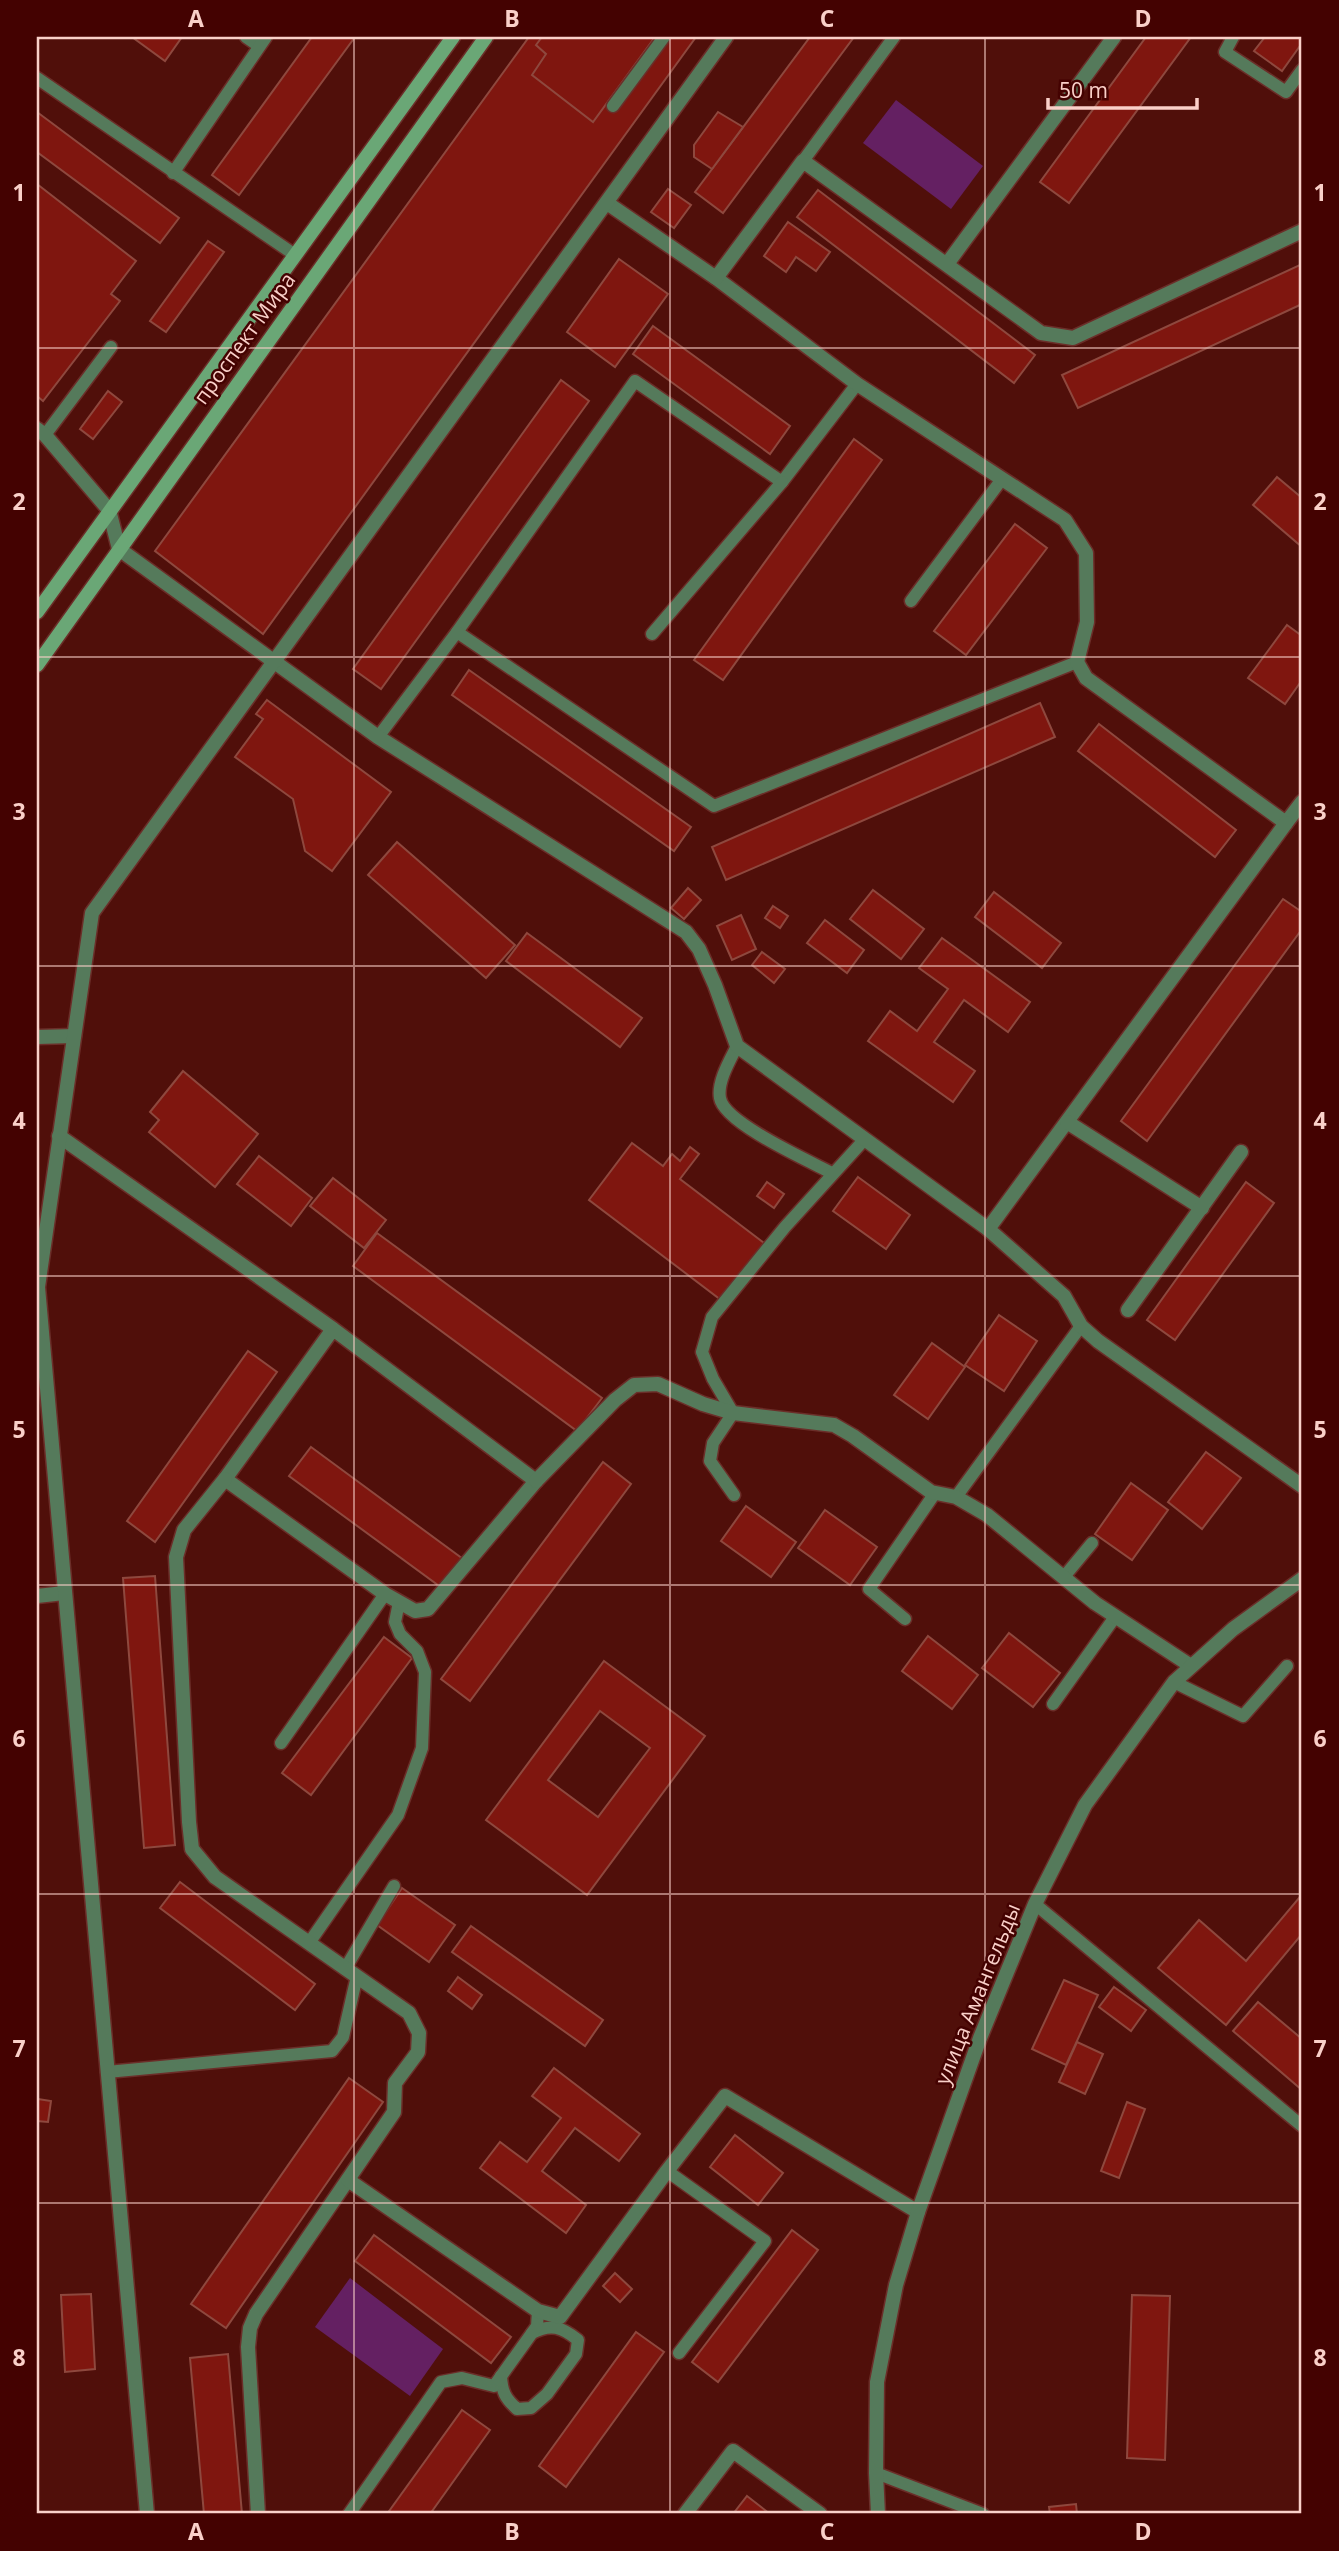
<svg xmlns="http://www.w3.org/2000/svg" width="1339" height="2551" viewBox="0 0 1339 2551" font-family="'Open Sans',sans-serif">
<rect width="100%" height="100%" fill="#500f0a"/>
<g fill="#642062">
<polygon points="896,100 983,166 951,209 863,143"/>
<polygon points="350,2278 443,2349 410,2396 315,2327"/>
</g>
<g fill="#7f160f" stroke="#8e483e" stroke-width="2" fill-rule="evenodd">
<polygon points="132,37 182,37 165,61"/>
<polygon points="312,37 355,37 239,195 212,175"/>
<polygon points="529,37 696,37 263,634 155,551"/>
<polygon points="542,37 655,37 593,122 532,75 546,54 536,45"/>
<polygon points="810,37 854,37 723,213 695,192"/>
<polygon points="1146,37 1191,37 1069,203 1040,182"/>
<polygon points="1265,37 1302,37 1302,43 1282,71 1254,51"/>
<polygon points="37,112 179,218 160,243 37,152"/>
<polygon points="718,112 743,127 712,169 694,157 694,145"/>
<polygon points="37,184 136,261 111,294 120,301 43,401 37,396"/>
<polygon points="668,189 691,205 674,228 651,212"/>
<polygon points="818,190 1035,355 1014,383 797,217"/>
<polygon points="788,222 830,252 816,271 796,257 786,272 764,256"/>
<polygon points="208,241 224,252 166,332 150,321"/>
<polygon points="619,259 668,294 615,367 567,332"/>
<polygon points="1302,264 1302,304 1078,408 1062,375"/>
<polygon points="653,326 790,426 770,454 633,354"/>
<polygon points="561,380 589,401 381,689 353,669"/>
<polygon points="108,391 122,402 93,439 80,429"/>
<polygon points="854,439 882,460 723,680 694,660"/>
<polygon points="1277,477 1302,498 1302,547 1253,505"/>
<polygon points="1015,524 1047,548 966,655 934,631"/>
<polygon points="1287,625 1302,636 1302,680 1285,704 1248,678"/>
<polygon points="469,670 691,827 674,851 452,695"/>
<polygon points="267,700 391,792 332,871 305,851 293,799 235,757 263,719 256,714"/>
<polygon points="1040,703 1055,737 726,880 712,847"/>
<polygon points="1099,724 1236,830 1215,857 1078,751"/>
<polygon points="397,842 515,945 486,978 368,875"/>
<polygon points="688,888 701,900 684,919 671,908"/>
<polygon points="873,890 924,929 901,959 850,919"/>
<polygon points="994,892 1061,943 1042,968 975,917"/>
<polygon points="1283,899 1302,912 1302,929 1147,1141 1121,1121"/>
<polygon points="773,906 788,916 780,928 765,918"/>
<polygon points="741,915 756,949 732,960 717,926"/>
<polygon points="825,920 864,950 847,973 807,943"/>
<polygon points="527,933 642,1018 620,1047 506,961"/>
<polygon points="942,938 1030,1002 1008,1032 964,1000 934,1042 975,1071 953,1102 868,1041 890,1011 917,1031 948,989 919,968"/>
<polygon points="762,952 785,969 774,983 752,965"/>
<polygon points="183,1071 258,1134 215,1187 149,1132 159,1120 150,1112"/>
<polygon points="632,1143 663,1166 672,1154 680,1161 690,1147 699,1154 680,1179 764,1243 721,1300 589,1200"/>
<polygon points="259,1156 312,1198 291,1226 237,1184"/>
<polygon points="858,1177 910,1215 886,1249 833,1211"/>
<polygon points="333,1178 386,1220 364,1248 310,1206"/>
<polygon points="767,1182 784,1194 774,1208 757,1196"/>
<polygon points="1246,1182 1274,1203 1175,1340 1147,1320"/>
<polygon points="377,1233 602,1398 577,1431 353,1266"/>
<polygon points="999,1315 1037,1341 1004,1391 965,1365"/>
<polygon points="932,1343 965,1367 928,1419 894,1395"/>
<polygon points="248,1351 277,1372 155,1542 127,1521"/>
<polygon points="311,1447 463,1559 442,1588 289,1476"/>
<polygon points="1206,1452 1241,1478 1202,1529 1168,1502"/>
<polygon points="603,1462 631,1484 470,1701 441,1679"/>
<polygon points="1131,1483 1168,1510 1132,1560 1095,1534"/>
<polygon points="746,1506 796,1542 771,1577 721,1541"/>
<polygon points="825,1510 877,1547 850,1585 798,1548"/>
<polygon points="155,1576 175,1845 144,1848 123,1578"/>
<polygon points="1009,1633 1060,1673 1033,1707 982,1668"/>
<polygon points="928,1636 978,1675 952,1709 902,1671"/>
<polygon points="384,1637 412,1658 311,1795 282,1773"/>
<path d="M604,1661l101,75 -118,159 -101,-75zM600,1711l50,37 -52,69 -50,-37z"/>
<polygon points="180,1882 315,1984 295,2010 160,1908"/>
<polygon points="402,1888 455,1925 429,1962 377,1925"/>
<polygon points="1299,1898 1302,1901 1302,1934 1226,2025 1158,1968 1199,1920 1246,1961"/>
<polygon points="471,1926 603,2020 585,2046 452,1952"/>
<polygon points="458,1977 482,1995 472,2009 448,1991"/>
<polygon points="1064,1980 1098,1995 1066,2065 1032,2049"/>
<polygon points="1114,1987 1146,2010 1131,2031 1099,2007"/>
<polygon points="1258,2002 1302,2039 1302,2090 1233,2031"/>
<polygon points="1077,2042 1103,2054 1085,2094 1059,2082"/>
<polygon points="554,2068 640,2134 619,2161 575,2128 542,2171 586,2205 566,2233 480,2168 500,2142 527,2162 561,2118 532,2096"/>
<polygon points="349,2078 383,2102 226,2328 191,2304"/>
<polygon points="38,2099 51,2101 48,2122 37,2121"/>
<polygon points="1127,2102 1145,2109 1119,2178 1101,2171"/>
<polygon points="735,2135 783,2173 758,2205 710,2167"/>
<polygon points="792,2230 818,2250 718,2382 692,2362"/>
<polygon points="374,2235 511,2337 491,2363 355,2261"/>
<polygon points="615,2273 632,2289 620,2302 603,2286"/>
<polygon points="91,2294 95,2369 65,2372 61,2295"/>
<polygon points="1132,2295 1170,2296 1165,2460 1127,2458"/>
<polygon points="636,2332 664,2352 566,2487 539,2466"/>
<polygon points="228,2354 242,2514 204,2514 190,2358"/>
<polygon points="462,2410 490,2430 430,2514 387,2514"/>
<polygon points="747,2496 770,2514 733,2514"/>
<polygon points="1076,2504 1077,2514 1050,2514 1049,2507"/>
</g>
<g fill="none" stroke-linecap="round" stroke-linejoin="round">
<defs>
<g id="service">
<polyline points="246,37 259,46"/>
<polyline points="1233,37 1225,52 1286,92 1302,70"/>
<polyline points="37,78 295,255"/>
<polyline points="613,106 664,37"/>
<polyline points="803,161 894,37"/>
<polyline points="173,173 266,37"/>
<polyline points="45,435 111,347"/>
<polyline points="911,601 1002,479"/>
<polyline points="457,632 635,381 782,482 857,384"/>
<polyline points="652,634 782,482"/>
<polyline points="378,737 457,632 714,806 1077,662"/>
<path d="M737,1046c-7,14 -20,36 -17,52 4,25 89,63 112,75"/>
<polyline points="734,1495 710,1461 713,1443 733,1413 713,1379 702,1352 712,1317 785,1227 864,1140"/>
<polyline points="956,1497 1081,1326"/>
<polyline points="1063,1578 1092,1543"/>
<polyline points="905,1619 869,1589 935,1493"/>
<polyline points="1174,1682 1243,1716 1287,1666"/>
<polyline points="1053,1704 1115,1617"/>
<polyline points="281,1743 385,1594"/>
<polyline points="1035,1904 1302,2126"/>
<polyline points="309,1943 398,1815 422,1748 425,1672 417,1651 400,1634 395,1622 399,1602"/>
<polyline points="345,1969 394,1886"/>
<polyline points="107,2072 332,2051 343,2037 357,1976"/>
<polyline points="667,2171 765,2241 679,2353"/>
<path d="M501,2376c1,16 4,22 16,33l14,-1 16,-14 29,-40 2,-14c-16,-13 -27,-17 -46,-7"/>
<polyline points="876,2473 983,2514"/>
<polyline points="349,2514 441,2382 462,2378 494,2386 537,2326 538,2311"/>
</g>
<g id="minor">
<polyline points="1114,37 947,264 1114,37"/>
<polyline points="607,203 716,278 857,384 1065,520 1086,553 1087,622 1077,662 1086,678 1286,823 1302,802"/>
<polyline points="716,278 803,161 1041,333 1073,338 1302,231"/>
<polyline points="37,429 45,435 109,510 119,549 378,737 686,932 699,949 715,985 737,1046 988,1229"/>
<polyline points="1286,823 988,1229 1064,1296 1081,1326 1098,1341 1302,1486"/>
<polyline points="37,1037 74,1036"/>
<polyline points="1067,1122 1202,1208"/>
<polyline points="59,1136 333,1329 536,1481 428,1609 415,1611 385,1594 225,1479 333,1329"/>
<polyline points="1128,1310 1241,1152"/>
<polyline points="225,1479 184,1530 176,1557 189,1822 192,1849 215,1877 409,2013 419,2033 418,2052 395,2083 394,2112 256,2314 250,2328 248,2347 258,2514"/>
<polyline points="536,1481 615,1400 634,1385 658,1384 703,1404 733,1413 834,1425 853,1436 931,1492 956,1497 987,1515 1095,1603 1191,1666"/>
<polyline points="37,1596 64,1593"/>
<polyline points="348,2180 538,2311 560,2317 667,2171 725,2096 918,2212"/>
<polyline points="147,2514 38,1287 92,913 726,37"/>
<polyline points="685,2514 733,2451 820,2514"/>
</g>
<polyline id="tertiary" points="878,2514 876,2473 877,2382 896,2285 918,2212 980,2038 1035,1904 1085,1805 1174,1682 1233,1629 1302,1579"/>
<g id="secondary">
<polyline points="37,612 453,37"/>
<polyline points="37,665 486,37"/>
</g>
</defs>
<use href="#service" stroke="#6b2e29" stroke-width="15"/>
<use href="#minor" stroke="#6b2e29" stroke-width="17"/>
<use href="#tertiary" stroke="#6b2e29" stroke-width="17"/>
<use href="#secondary" stroke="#6b2e29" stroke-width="17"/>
<use href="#service" stroke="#557a5b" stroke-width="12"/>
<use href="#minor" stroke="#557a5b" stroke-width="14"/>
<use href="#tertiary" stroke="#557a5b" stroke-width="14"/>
<use href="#secondary" stroke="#6aa776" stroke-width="14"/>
</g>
<path fill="none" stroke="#fad0c9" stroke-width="2" stroke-opacity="0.55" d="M354,37v2477M670,37v2477M985,37v2477M37,348h1265M37,657h1265M37,966h1265M37,1276h1265M37,1585h1265M37,1894h1265M37,2203h1265"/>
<g text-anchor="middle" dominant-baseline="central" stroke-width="5" stroke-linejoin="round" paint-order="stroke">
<g font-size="21" fill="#fad0c9" stroke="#440201">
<text transform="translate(244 338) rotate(-54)">проспект Мира</text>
<text transform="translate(977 1994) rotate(-68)">улица Амангельды</text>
</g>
</g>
<rect width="1339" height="2551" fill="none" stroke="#440201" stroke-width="77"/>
<path d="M1048 98v10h149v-10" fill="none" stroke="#fad0c9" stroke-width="3.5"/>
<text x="1059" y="98" font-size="21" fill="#fad0c9" stroke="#440201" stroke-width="5" paint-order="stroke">50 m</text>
<rect x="38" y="38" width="1262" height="2474" fill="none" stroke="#fad0c9" stroke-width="2.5"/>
<g font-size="23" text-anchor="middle" font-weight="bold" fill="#fad0c9">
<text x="196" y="27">A</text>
<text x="512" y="27">B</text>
<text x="827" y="27">C</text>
<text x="1143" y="27">D</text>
<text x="19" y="201">1</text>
<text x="1320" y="201">1</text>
<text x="19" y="510">2</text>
<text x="1320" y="510">2</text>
<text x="19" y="820">3</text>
<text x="1320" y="820">3</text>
<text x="19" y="1129">4</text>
<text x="1320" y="1129">4</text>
<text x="19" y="1438">5</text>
<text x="1320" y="1438">5</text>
<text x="19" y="1747">6</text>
<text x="1320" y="1747">6</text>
<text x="19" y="2057">7</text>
<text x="1320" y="2057">7</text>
<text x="19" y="2366">8</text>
<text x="1320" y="2366">8</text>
<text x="196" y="2540">A</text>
<text x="512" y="2540">B</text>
<text x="827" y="2540">C</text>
<text x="1143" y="2540">D</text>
</g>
</svg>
